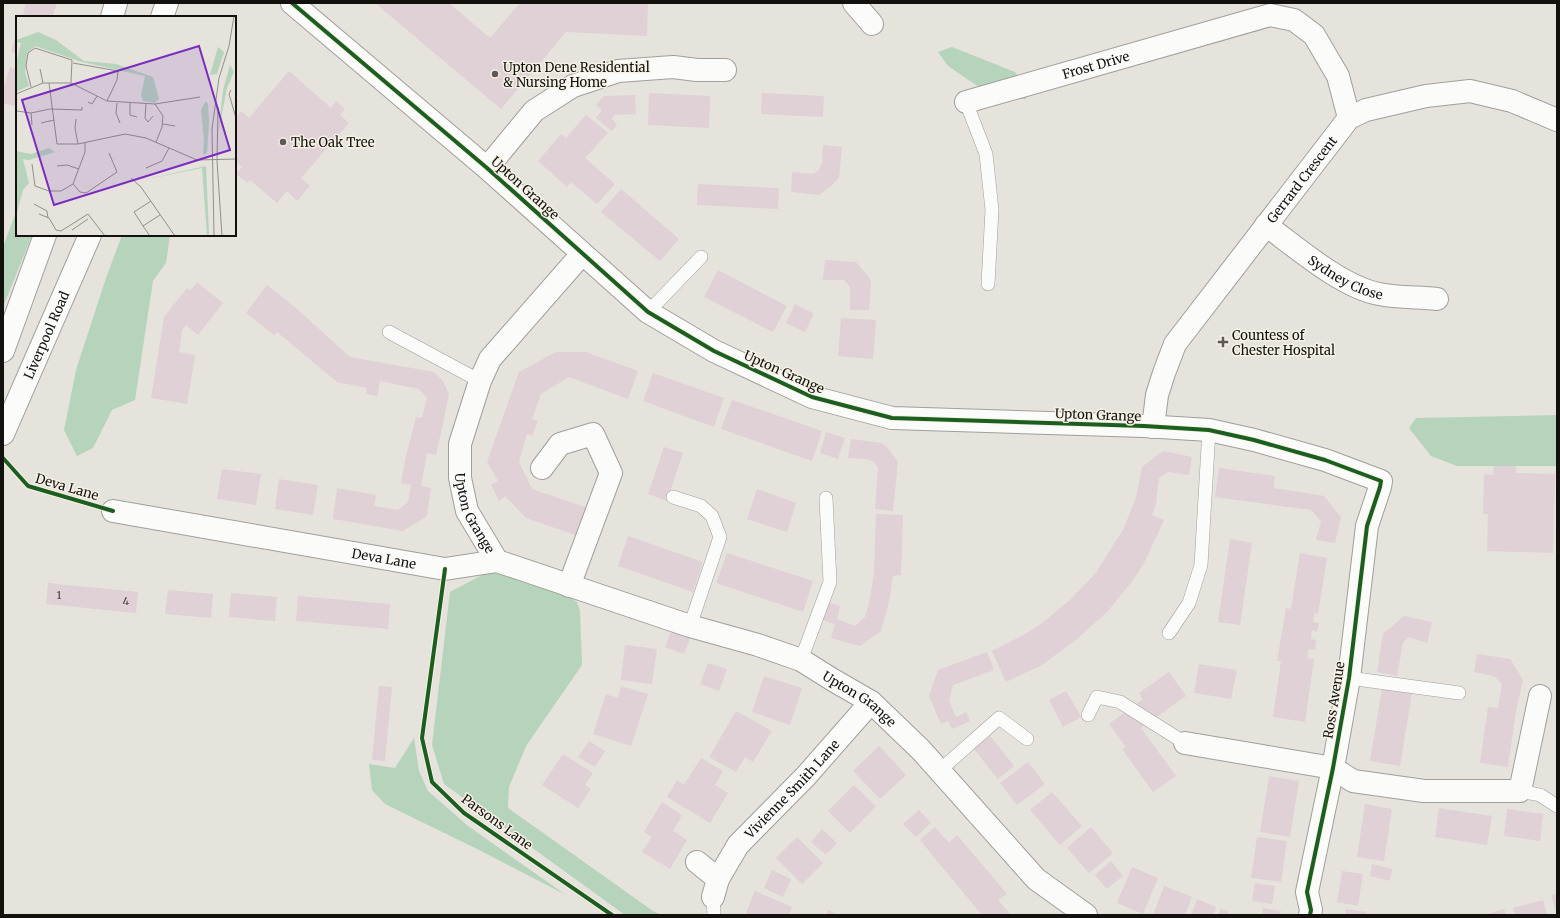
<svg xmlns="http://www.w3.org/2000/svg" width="1560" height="918" viewBox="0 0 1560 918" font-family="Merriweather,serif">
<rect width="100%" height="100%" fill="#e5e3dc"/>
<g fill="#b5d4bb">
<polygon points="952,47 1015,72 1027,89 1026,99 1006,99 976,85 948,66 938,52"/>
<polygon points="17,209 17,235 32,235 3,307 3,247"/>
<polygon points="122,235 170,235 166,263 153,281 135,400 112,410 93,448 77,456 64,430 76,370 106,278"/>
<polygon points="1557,415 1557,466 1457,466 1431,456 1409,428 1416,418"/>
<polygon points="488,572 500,574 571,598 577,602 580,611 582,665 526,746 509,787 508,808 653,911 661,915 625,915 444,784 432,745 450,592"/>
<polygon points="414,738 419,771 428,791 468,826 566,895 475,848 385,804 372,790 369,764 395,768"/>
</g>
<g fill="#e0d1d6">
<polygon points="26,3 57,3 52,17 34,17 23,14"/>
<polygon points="375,3 449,3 490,38 520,3 648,3 647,36 566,32 501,109"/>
<polygon points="17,32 17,54 11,52"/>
<polygon points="10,67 17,70 17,107 3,103 3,89"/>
<polygon points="289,71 331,108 336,101 345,109 340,115 349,123 301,178 310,186 297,201 287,191 277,203 250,180 247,183 236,174 242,167 235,161 235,119 241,111 249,118"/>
<polygon points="649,93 710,96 709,128 648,125"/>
<polygon points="762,93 824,96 823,117 761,114"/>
<polygon points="635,95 636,114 614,115 612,119 617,125 612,131 596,118 602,110 596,105 604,96"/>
<polygon points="586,115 608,133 585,158 615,184 597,204 571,182 567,187 538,161 561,134 566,138"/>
<polygon points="823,145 842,147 839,178 830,187 819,195 791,192 792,172 813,174 818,171 822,164"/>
<polygon points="698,184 779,188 778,209 697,205"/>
<polygon points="621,189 679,239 660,261 601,212"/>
<polygon points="825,260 856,262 871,280 869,310 850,310 850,287 844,280 823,280"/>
<polygon points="718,270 787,306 773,332 704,297"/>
<polygon points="197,282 223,303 198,335 186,325 182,330 179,352 195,355 187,404 151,398 164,317 187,288 191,290"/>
<polygon points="267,285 296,308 350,357 434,372 443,381 449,394 443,423 436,455 427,453 421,486 431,488 427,516 403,531 333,519 337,488 376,495 374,506 398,510 408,502 411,485 401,483 405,460 416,417 422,418 427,398 419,389 380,381 377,396 366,394 367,388 337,382 277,332 274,335 246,313"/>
<polygon points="795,304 814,314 805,332 786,323"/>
<polygon points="841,318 876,320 873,359 838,356"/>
<polygon points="556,352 586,352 638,371 628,399 569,377 541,394 532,419 538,421 532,436 527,434 519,462 532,489 588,508 578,536 526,518 505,496 499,501 491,485 498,481 487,462 519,372"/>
<polygon points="653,373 724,398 714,427 643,401"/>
<polygon points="732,400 822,431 812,461 721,429"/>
<polygon points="826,432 845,438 838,459 820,453"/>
<polygon points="851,439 882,443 890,451 898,462 893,511 875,509 878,467 874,462 867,459 848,458"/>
<polygon points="664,447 683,453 667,501 648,494"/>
<polygon points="1163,451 1192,457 1189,475 1168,472 1159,478 1156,504 1152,515 1164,520 1145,561 1134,579 1108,611 1077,639 1042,665 1006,682 992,651 1025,634 1041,624 1070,600 1095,574 1124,528 1136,497 1142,467"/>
<polygon points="1494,466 1516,466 1516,473 1555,474 1553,553 1487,551 1488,514 1483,514 1484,474 1493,475"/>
<polygon points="1219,468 1275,476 1274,488 1324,496 1341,517 1335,543 1316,540 1321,521 1311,510 1215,497"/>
<polygon points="222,469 261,474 256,505 217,499"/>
<polygon points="279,479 318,485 313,515 275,509"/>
<polygon points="757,489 796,503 787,532 747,519"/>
<polygon points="876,514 903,515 901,575 893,576 889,602 881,631 860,646 831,638 835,624 823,620 828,602 840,606 837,619 855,626 865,617 870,599 874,573"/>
<polygon points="628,536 703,562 693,592 618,566"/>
<polygon points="1230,539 1252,543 1240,625 1218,622"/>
<polygon points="727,553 813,581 803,612 716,583"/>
<polygon points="1300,553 1327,558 1318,614 1314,613 1313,622 1319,623 1317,632 1312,630 1311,639 1316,640 1315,650 1309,649 1307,658 1314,659 1305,722 1273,717 1281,661 1277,661 1286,608 1291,609"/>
<polygon points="48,583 138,592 136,613 46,604"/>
<polygon points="168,590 213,594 211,618 165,614"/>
<polygon points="231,593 277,597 275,621 229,617"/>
<polygon points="298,596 390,604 388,629 296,621"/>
<polygon points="1404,616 1432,622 1427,643 1408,637 1403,643 1397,676 1377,672 1383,634"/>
<polygon points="672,629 691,636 684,654 665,647"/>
<polygon points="625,645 657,649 652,684 621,680"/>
<polygon points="987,652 994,670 953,685 951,692 949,700 956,717 966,712 970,721 952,729 948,721 941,724 929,696 938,670"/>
<polygon points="1477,654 1510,659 1523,680 1516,711 1508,767 1480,763 1488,707 1498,708 1502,684 1494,676 1474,672"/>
<polygon points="708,663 727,669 719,691 700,684"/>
<polygon points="1199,664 1237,670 1231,699 1194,693"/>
<polygon points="1169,672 1186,696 1141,728 1176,776 1153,792 1122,749 1126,747 1109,724 1143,699 1139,693"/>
<polygon points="764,676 802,688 790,725 752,712"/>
<polygon points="379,686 392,687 385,761 372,760"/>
<polygon points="621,686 648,694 631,746 593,734 606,694 618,698"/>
<polygon points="1382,689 1412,693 1400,766 1370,761"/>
<polygon points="1066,691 1081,717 1063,727 1049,700"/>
<polygon points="736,711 772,731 753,762 745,757 736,772 709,757"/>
<polygon points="990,736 1014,766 998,779 974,749"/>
<polygon points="589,741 605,751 595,767 578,757"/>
<polygon points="879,746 906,775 880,799 853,771"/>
<polygon points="563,754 593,773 585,785 591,789 578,808 542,785"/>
<polygon points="701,758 723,771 715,785 728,793 710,823 667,797 677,780 684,785"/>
<polygon points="1028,762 1045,784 1017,805 1000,783"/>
<polygon points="1269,776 1299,781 1290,837 1260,832"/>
<polygon points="854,785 876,806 850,833 828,811"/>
<polygon points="1052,792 1082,826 1060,845 1030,810"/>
<polygon points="662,802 682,815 673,831 687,840 670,869 642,852 652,837 644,832"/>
<polygon points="1365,804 1392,809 1384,861 1357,857"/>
<polygon points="1439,808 1492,816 1487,845 1435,837"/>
<polygon points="1507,809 1543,814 1540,841 1504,836"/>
<polygon points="919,810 931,823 916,837 903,824"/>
<polygon points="935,827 949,843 957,835 1007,894 998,900 1011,915 982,915 920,840"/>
<polygon points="1091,827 1113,853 1089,873 1067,848"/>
<polygon points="822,829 837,843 826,855 811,842"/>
<polygon points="797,837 823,863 802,884 776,858"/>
<polygon points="1257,837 1287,841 1281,882 1251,878"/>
<polygon points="1111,861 1123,876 1107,889 1095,875"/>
<polygon points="1372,864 1392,869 1390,881 1370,876"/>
<polygon points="1132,867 1158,878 1143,914 1117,903"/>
<polygon points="772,870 791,879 783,897 764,888"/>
<polygon points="1342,871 1363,874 1358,906 1337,902"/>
<polygon points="1255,883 1275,886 1272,904 1252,901"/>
<polygon points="1164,886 1192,897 1185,915 1153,915"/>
<polygon points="755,891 792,907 789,915 745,915"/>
<polygon points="1557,894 1557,915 1551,895"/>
<polygon points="1197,899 1216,907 1213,915 1191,915"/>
<polygon points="1543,900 1547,915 1515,915 1513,908"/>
<polygon points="1263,908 1281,911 1280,915 1262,915"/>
<polygon points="1220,909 1228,911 1228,915 1219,915"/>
<polygon points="1346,909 1366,912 1366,915 1345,915"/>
<polygon points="1504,909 1506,915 1485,915"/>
<polygon points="828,910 839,915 826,915"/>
</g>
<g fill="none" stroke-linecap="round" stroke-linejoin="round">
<defs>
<g id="service">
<polyline points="966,102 986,154 992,210 988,284"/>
<polyline points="648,312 701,257"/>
<polyline points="389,332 480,381"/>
<polyline points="673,497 701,506 712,516 720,537 690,626"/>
<polyline points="1169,633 1189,603 1201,565 1209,430"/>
<polyline points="801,660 830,582 826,498"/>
<polyline points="1349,678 1459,693"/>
<polyline points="1088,715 1097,697 1120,702 1185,743"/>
<polyline points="939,771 999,718 1027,739"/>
<polyline points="1520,791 1540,795 1557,806"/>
<polyline points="713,897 714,915"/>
</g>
<g id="minor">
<polyline points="292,3 487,168 648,312 714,351 812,397 892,418 1144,426 1209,430 1254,440 1325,460 1381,481 1380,487 1367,526 1349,678 1333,768 1307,892 1311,910 1310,915"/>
<polyline points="854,3 872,24"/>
<path id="s1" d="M966,102l304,-87 24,5 20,15 24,41 11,42"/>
<polyline points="487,168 534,111 573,86 618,71 673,67 697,70 725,70"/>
<path id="s2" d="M1266,225c31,23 76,62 113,69 19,4 39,3 58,5"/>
<path id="s3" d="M582,254l-92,105 -10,22 -20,63v34l7,33 30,50 193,65 68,19 43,15 32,20 38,22 50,48 115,129 50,36"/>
<path id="s4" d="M1153,427l4,-32 7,-22 11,-29 174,-226 17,-8 60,-14 44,-5 42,10 45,19"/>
<polyline points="542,468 560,444 593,434 611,473 569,586"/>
<path id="s5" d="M113,511l332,58 52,-8"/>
<polyline points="1185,743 1333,768 1353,781 1424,791 1520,791 1540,696"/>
<polyline points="697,862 718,879"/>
<path id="s6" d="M713,897l5,-18 20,-34 68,-69 65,-74"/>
</g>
<g id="trunk">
<polyline points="112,17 116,3"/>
<polyline points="162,17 167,3"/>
<polyline points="3,351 45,235"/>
<path id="s7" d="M3,434l87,-199"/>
</g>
</defs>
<use href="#service" stroke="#a19f9b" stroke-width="14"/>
<use href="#minor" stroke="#a19f9b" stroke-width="24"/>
<use href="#trunk" stroke="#a19f9b" stroke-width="24"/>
<use href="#service" stroke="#fbfbfa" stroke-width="13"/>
<use href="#minor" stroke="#fbfbfa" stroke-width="22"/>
<use href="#trunk" stroke="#fbfbfa" stroke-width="22"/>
<defs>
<g id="cycleway">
<polyline points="292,3 487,168 648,312 714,351 812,397 892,418 1144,426 1209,430 1254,440 1325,460 1381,481 1380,487 1367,526 1349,678 1333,768 1307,892 1311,910 1310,915"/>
<polyline points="3,458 28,486 113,511"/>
<polyline points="445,569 422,738 432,782 464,813 612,915"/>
</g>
</defs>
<use href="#cycleway" stroke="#f6f1e5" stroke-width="6"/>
<use href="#cycleway" stroke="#1b5e20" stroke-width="4"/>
</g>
<g fill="#5c5a55" stroke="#f6f1e5" stroke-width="1.5">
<circle cx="495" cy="74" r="4"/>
<circle cx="283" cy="142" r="4"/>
<path d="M1221 336h4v4h4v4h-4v4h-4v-4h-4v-4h4z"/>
</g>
<g text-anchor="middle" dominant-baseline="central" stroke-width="3" stroke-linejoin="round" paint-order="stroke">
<g font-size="11" fill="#46413f">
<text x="59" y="595">1</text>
<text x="126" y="601">4</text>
</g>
<g font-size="13" fill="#12110d" stroke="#f6f1e5">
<text stroke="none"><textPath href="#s1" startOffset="135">Frost Drive</textPath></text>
<text stroke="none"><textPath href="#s4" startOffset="294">Gerrard Crescent</textPath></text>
<text transform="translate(525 188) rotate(42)">Upton Grange</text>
<text stroke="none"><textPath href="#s2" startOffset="96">Sydney Close</textPath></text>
<text stroke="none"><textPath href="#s7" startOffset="108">Liverpool Road</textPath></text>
<text transform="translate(784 372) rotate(24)">Upton Grange</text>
<text transform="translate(1098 415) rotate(2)">Upton Grange</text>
<text transform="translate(67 487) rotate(16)">Deva Lane</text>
<text stroke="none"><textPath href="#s3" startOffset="302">Upton Grange</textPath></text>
<text stroke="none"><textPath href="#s5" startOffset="275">Deva Lane</textPath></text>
<text stroke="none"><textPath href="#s3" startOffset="746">Upton Grange</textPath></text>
<text transform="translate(1334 700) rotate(-81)">Ross Avenue</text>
<text stroke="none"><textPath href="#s6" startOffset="136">Vivienne Smith Lane</textPath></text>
<text transform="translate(497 822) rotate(36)">Parsons Lane</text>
</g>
<g font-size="13" fill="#12110d" stroke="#f6f1e5" text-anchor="start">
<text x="503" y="67">Upton Dene Residential<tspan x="503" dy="15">&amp; Nursing Home</tspan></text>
<text x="291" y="142">The Oak Tree</text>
<text x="1232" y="335">Countess of<tspan x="1232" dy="15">Chester Hospital</tspan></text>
</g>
</g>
<g transform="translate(16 16)">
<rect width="220" height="220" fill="#e5e3dc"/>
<path d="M22,16l18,8 28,21 32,3 37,13 6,22 -4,4 -12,-2 -2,-6 4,-19 -63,-14 -47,-16 -8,7 -2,19 4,14 -12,5 -1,-27 5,-21 -5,-1v-2zM202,31l6,5 -7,22 -7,1zM214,49l4,7 -7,16 -9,46 5,-44zM190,85l2,3 1,19 -2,30 -4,2 1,-16 -3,-29zM33,132l6,4 -26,8 -6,-1 6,24 -6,7 -7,26v-65l15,3zM190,150l3,68 -2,2 -5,-68 -64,13z" fill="#b5d4bb"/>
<path fill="none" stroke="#918f89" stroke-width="1" d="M57,47l45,8 -1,9 -10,21M24,53l3,14M33,67l8,61h21l47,-10 21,4 51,22 39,-1M15,71l-5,-21 2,-13 7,-5 37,12 -1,23M215,74l-2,4 7,24M0,78l27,-11h28l36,18 48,3 8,12 -1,11 -6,15M72,86l4,2 5,-8M101,87l-1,10 4,10M114,87v12l7,2M130,88l-1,14 3,4 5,-6M139,88l45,-7M202,91l-1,54 5,75M1,95l14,2M60,103l-1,9 3,16M25,107l13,-3M147,108l12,2M16,109l-1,-12 19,-4 32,1v-3M16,148l3,22 14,5h12l12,-7 12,-32v-10M41,150l10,-1 12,4M130,152l16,-7 7,-13M115,162l10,9 34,49M57,168l7,8 6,1 31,-21 -8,-19M18,188l13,7 1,7M23,198l10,4 7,12 5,1 27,-17 17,22M127,210l-9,-14 17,-11M56,214l16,-11M134,220l-7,-10 17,-11M198,220l-2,-107 7,-51 10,-32 5,-30"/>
<path fill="#7b2cbf" fill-opacity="0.15" stroke="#7b2cbf" stroke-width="2" d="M183,30l31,104 -176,55 -32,-105z"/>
<rect width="220" height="220" fill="none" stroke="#12110d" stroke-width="2"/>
</g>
<rect width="1560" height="918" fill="none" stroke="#12110d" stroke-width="8"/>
</svg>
